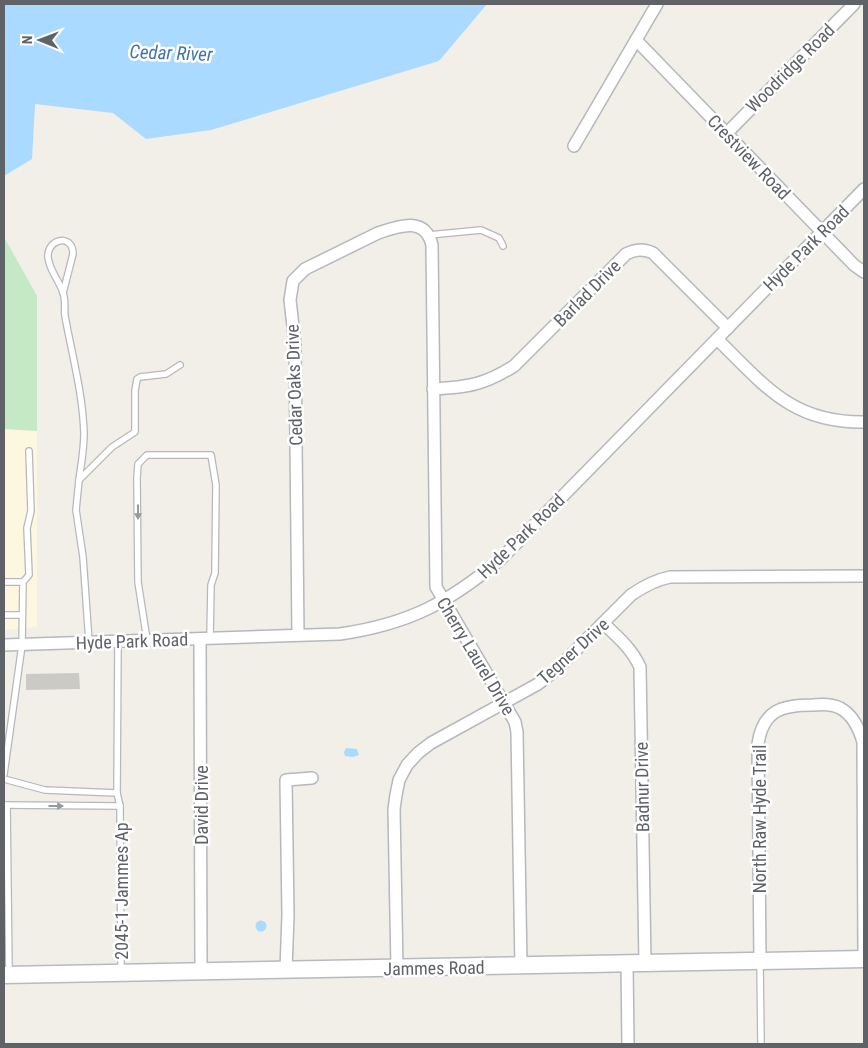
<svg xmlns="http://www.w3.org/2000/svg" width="868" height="1048" viewBox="0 0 868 1048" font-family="'Roboto Condensed',sans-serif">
<rect width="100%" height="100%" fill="#f1efe8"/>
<polygon fill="#fef7e0" points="4,429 37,431 37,627 4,630"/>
<polygon fill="#c5e8c5" points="4,237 37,296 37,431 4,429"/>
<g fill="#aadaff">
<polygon points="4,4 487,4 439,61 211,130 146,139 113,113 35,104 32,159 4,176"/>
<polygon points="346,748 357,749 359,755 353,757 345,756 344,752"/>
<circle cx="261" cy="926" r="5.5"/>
</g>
<polygon fill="#cccac5" points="79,673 80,689 26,690 26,674"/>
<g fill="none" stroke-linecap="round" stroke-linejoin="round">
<defs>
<g id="lane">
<polyline points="429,235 481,230 499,238 503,246"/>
<path d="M63,293l10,-39c0,-23 -31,-14 -24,8 3,12 12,22 14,31 3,7 1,16 2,23 7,39 18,78 19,118 0,15 -3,31 -5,46"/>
<polyline points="4,582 23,582 22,645 4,774"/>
<polyline points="23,582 29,575 27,528 31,511 29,451"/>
<polyline points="4,615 22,615"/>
<polyline points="147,640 138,582 137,478 138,464 147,455 211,455 216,485 215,573 211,585 210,638"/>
<polyline points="118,641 117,793 120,806"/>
<polyline points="89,642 83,557 76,510 79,480 112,447 135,432 135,391 137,379 140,377 166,374 180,365"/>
<polyline points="4,779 45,790 117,793"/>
<polyline points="4,805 120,806 121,971"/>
<polyline points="7,805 9,973"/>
<polyline points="760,963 761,1044"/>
</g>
<g id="street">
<polyline points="636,40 854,265 864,272"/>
<polyline points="727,133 854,4"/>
<polyline points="574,146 657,4"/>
<path d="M717,339c48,47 75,84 147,83"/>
<path d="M433,389c35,-2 51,-4 81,-23l112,-112c10,-5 17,-5 27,-1l75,75"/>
<path d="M604,624c14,13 28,25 36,43l5,296"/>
<path d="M298,635l-3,-291 -5,-44 3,-19 12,-12 73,-36c21,-7 47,-17 54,12l4,342 79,135 2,10 4,234"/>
<polyline points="200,639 201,972"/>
<path d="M4,645l336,-11c69,-10 108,-31 161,-75l363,-370"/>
<path d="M760,961l-2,-217c5,-34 24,-39 55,-39 9,-1 19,-1 27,3 13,7 19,20 23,34l1,217"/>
<polyline points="627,964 628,1044"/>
<path d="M397,968l-3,-159 2,-14 3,-15 8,-15 11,-12 13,-10 107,-59 18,-14 75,-75c13,-9 24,-15 39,-18l194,-1"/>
<polyline points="286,970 288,915 286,780 312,778"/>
</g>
<polyline id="secondary" points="4,975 864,959"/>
</defs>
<use href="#lane" stroke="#b5b8bc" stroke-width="8"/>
<use href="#street" stroke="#b5b8bc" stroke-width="14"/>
<use href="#secondary" stroke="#b6babf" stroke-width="19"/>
<use href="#lane" stroke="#fff" stroke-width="5.5"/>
<use href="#street" stroke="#fff" stroke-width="11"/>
<use href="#secondary" stroke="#fff" stroke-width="16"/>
</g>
<defs><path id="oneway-solid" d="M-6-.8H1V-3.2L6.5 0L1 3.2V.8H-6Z" transform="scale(1.25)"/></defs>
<g fill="#979a9d">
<use href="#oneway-solid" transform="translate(138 512) rotate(90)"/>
<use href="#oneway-solid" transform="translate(56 806)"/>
</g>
<g text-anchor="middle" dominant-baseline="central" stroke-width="5" stroke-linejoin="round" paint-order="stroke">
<g font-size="18" fill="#5f6368" stroke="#fff">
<text transform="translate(790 68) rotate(-45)">Woodridge Road</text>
<text transform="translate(749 157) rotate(46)">Crestview Road</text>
<text transform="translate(806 248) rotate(-45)">Hyde Park Road</text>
<text transform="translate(587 293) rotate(-45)">Barlad Drive</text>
<text transform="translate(294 385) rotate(-92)">Cedar Oaks Drive</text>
<text transform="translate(521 536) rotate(-44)">Hyde Park Road</text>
<text transform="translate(132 641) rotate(-2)">Hyde Park Road</text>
<text transform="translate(573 651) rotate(-42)">Tegner Drive</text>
<text transform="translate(476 656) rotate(59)">Cherry Laurel Drive</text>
<text transform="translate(642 787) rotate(-91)">Badnur Drive</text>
<text transform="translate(201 805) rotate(-90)">David Drive</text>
<text transform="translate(759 819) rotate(-90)">North Raw Hyde Trail</text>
<text transform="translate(121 891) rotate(-90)">2045-1 Jammes Ap</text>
<text transform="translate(434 968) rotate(-1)">Jammes Road</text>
</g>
<g font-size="19" font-style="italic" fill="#4174aa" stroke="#fff">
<text transform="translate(171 53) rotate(2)">Cedar River</text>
</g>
</g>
<rect width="868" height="1048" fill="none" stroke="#5f6368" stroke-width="10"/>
<g transform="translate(40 40) rotate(271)" stroke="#ffffff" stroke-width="4" paint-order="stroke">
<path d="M0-4L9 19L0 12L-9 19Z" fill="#5f6368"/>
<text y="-8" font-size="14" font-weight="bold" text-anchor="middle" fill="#5f6368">N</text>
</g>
</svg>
